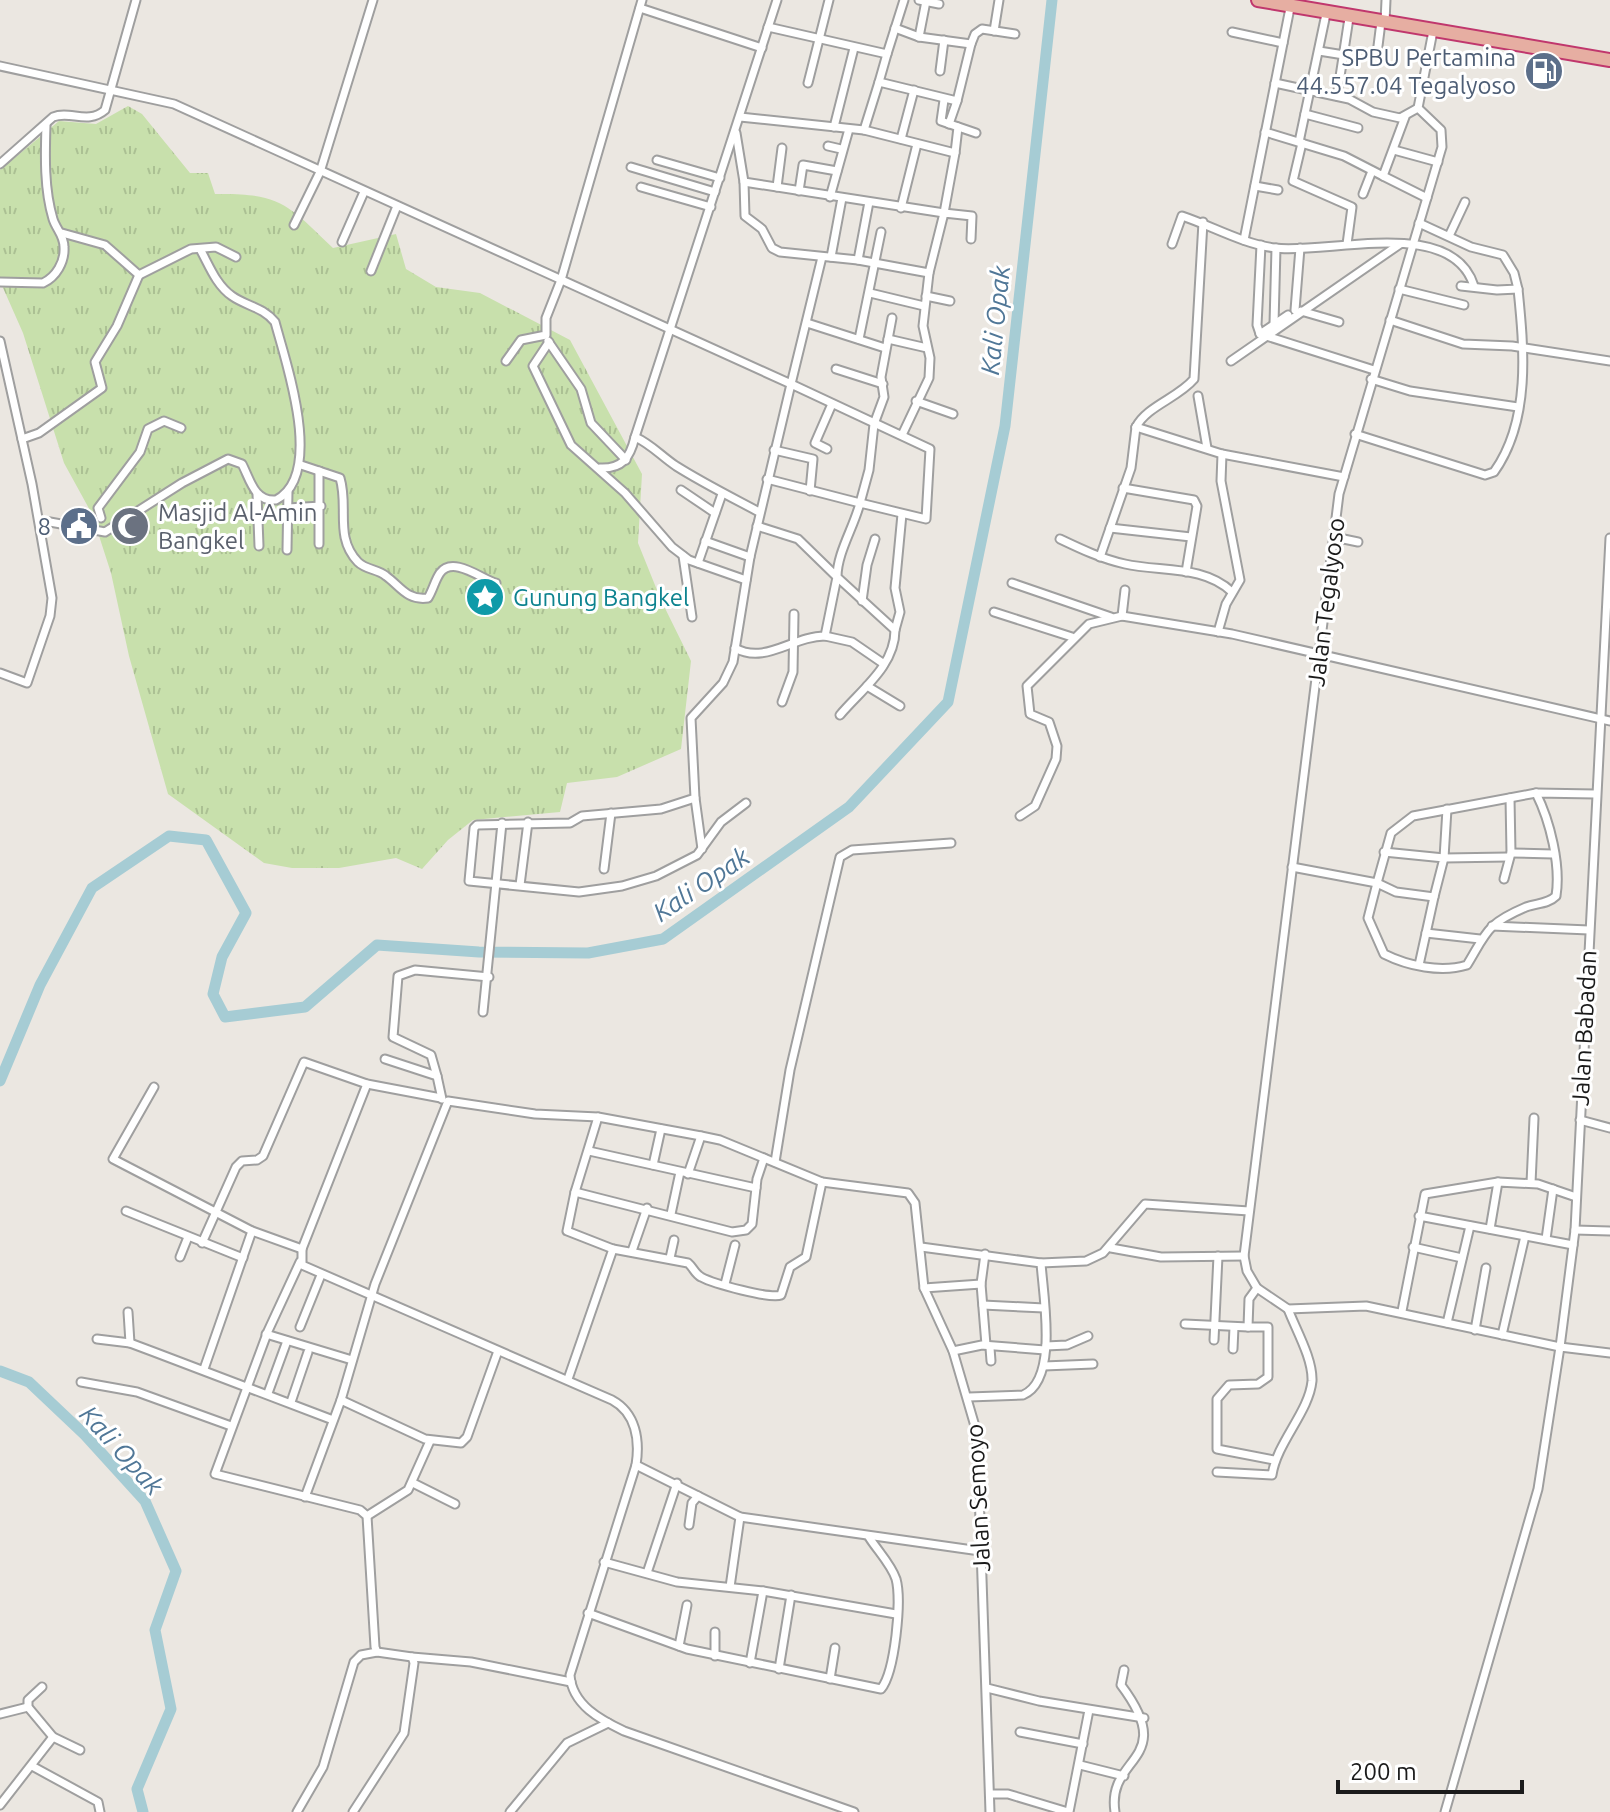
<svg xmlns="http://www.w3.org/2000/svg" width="1610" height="1812" viewBox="0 0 1610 1812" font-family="Ubuntu,sans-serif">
<defs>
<pattern id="grass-tufts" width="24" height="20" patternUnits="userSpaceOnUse" patternTransform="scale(2)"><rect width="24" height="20" fill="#c8e0ac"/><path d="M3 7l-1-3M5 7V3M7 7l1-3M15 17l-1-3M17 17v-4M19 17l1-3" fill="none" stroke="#abc093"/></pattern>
</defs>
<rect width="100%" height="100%" fill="#ebe7e1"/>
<path fill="url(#grass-tufts)" d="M128,106l14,8 48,59h18l7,21c66,-1 72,10 118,54l63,-14 10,35 30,18 44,6 90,47 72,134 -4,69 23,57 30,61 -10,88 -64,28 -50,6 -7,29 -87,8 -25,20 -26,29 -26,-11 -57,10h-47l-28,-5 -96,-69 -39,-138 -18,-83 -19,-59 -28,-51 -41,-130 -23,-52v-111l59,-49 37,3z"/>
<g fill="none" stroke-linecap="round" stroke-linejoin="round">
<g stroke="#a6ccd4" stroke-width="11">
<polyline points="0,1081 40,985 92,888 169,836 206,840 246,913 222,957 213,994 225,1017 305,1007 377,945 479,952 588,953 663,939 849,807 948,702 1005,426 1052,0"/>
<polyline points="0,1371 29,1382 85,1435 145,1501 176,1571 155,1630 171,1709 137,1789 143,1812"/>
</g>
<defs>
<g id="minor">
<polyline points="919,0 939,4"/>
<polyline points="640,8 762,48"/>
<polyline points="1385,22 1386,0"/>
<polyline points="768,27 887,54 904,0"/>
<polyline points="994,31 999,0"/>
<polyline points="1433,31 1418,108 1441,130 1442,147 1339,494 1244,1256 1247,1271 1257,1288 1288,1309 1366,1306 1560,1347 1610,1353"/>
<polyline points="1232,32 1283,43"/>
<polyline points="919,37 926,1"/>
<polyline points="971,44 975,34 982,29 1015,34"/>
<polyline points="1319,51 1344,55"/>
<polyline points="887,54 879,82 957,101 971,44 919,37 895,28"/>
<polyline points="1377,54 1381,22"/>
<polyline points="0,66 174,104 791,384 822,257"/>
<polyline points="940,71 944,40"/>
<polyline points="879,82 864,130 955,153 958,127"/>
<polyline points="808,83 829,0"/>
<polyline points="1275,83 1349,99 1373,112 1400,118 1418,108"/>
<polyline points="1337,96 1349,18"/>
<polyline points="944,100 941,121 976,133"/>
<polyline points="1305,114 1358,128"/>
<polyline points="740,117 864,130"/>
<polyline points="1405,117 1383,176 1427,198"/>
<polyline points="949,124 957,101"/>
<polyline points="834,127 854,48"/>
<polyline points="1265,132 1344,156 1383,176"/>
<polyline points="736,133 744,182 944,213 955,153"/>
<polyline points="901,139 914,90"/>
<polyline points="1299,142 1326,14"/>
<polyline points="1302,143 1293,181 1352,207 1347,244"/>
<polyline points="828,146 841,149"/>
<polyline points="1394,150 1438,162"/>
<polyline points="657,160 720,178"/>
<path d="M0,164l53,-47c17,-7 35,8 52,-7l31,-110"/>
<polyline points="631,167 715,192"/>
<polyline points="744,182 745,216 762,229 772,248 780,252 858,260 929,273 944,213 972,216 971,239"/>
<polyline points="1255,186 1278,190"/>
<polyline points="641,187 711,207"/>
<polyline points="777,187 782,148"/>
<polyline points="799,191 803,165 837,171"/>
<polyline points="1363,194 1372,171"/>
<polyline points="830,197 849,129"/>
<polyline points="901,208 917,144"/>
<polyline points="1419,223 1471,247 1503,255 1514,273 1518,289 1497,290 1461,286"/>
<polyline points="294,225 320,172 373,0"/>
<polyline points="62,233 105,245 139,275 191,249 216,247 236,257"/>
<polyline points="1449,236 1465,202"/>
<polyline points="1244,240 1290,8"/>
<polyline points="342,242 364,192"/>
<path d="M1172,244l10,-28c30,10 61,28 93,32 51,7 177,-33 199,38"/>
<polyline points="1261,245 1257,325 1260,334 1374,370"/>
<polyline points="831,257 842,198"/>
<polyline points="858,260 869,202"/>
<polyline points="371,271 397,206"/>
<path d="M0,282l43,1c13,-6 22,-21 21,-36 0,-12 -8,-18 -11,-28 -9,-30 -8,-64 -7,-94"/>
<polyline points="1399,289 1464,305"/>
<polyline points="870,293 924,306"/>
<polyline points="926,296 950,301"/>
<polyline points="1295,310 1300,248"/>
<polyline points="1301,311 1339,322"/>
<polyline points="1390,320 1463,344 1512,346 1610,361"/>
<polyline points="807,323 885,348"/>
<polyline points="1274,324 1276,248"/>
<polyline points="1260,334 1288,315"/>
<polyline points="859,339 881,232"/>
<polyline points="888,339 927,348"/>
<polyline points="0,341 32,484 52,598 50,616 27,683 0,673"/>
<polyline points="548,341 581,389 591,423 626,460"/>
<polyline points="549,342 533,366 571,445 625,493 672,547 689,560 746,580"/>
<polyline points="506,361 521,340 546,335 546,318 561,280 642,0"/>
<polyline points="1231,361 1400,244"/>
<polyline points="836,369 883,384"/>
<polyline points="1371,379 1410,391 1518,407"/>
<polyline points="1198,396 1207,448"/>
<polyline points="916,401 953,414"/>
<polyline points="1136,427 1222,454 1221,481 1240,580 1226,604 1218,632"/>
<path d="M1136,427c11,-21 42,-29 58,-48l9,-157"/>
<path d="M1355,434l130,41 9,-3c37,-52 30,-124 24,-183"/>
<polyline points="902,435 929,378 930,358 923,326 929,273"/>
<polyline points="635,437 777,0"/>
<polyline points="22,439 39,433 102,388 95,362 117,326 139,275"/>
<polyline points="827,449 815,443 832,404"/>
<polyline points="774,450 813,459 810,491"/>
<polyline points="1222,454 1344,477"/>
<path d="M301,465l39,13c9,29 -6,59 18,84 8,8 20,7 28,14 14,10 21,25 42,22 5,-8 7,-18 12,-25 13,-18 43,7 56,10"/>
<path d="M600,468c22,1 30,-10 35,-31 16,7 26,19 41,29 27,17 55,31 83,46"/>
<polyline points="319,471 319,544"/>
<polyline points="767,479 860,503 869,470 874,424 884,397 881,377 892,318"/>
<polyline points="1123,488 1194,500 1197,506 1186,572"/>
<polyline points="681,490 715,513"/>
<polyline points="257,494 259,546"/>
<polyline points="288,508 321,506"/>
<polyline points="101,518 98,508 140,452 148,429 164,421 181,428"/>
<path d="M39,520l66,12 77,-49 46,-24 14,5c8,15 12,38 34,36 49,-25 10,-137 -1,-178 -12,-15 -29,-16 -43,-26 -16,-11 -23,-31 -32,-47"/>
<polyline points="1110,528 1191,537"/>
<polyline points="1334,537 1358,542"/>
<path d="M1060,539c21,10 42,20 65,25 36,8 79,1 107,28"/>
<polyline points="705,541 750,557"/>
<polyline points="287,550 288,491"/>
<polyline points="683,556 692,617"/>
<polyline points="1100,557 1131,468 1136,427"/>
<polyline points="698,563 722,494"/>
<polyline points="1012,583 1111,617"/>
<polyline points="862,601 867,565 875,539"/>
<polyline points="994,612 1072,637"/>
<polyline points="1122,616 1125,590"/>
<polyline points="895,630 900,612 895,588 902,514"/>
<polyline points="825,636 852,642 884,664"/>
<path d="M735,648c30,17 58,-12 90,-12l12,-59 -39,-38 -41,-13"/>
<polyline points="867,686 900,706"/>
<polyline points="782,702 793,672 794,614"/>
<polyline points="695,798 702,849"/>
<path d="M746,803l-25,19 -24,33 -41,21 -34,10 -43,6 -110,-11 5,-53 3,-3 93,-2 12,-7 79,-7 34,-11 -4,-80 32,-35 10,-21 17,-105 41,-173 139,65 -4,70 -66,-16c-6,24 -23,50 -23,74l58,53c0,36 -34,60 -55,85"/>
<polyline points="1447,809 1444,858 1508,857"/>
<polyline points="1020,816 1035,806 1056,759 1057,746 1049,722 1030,714 1027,686 1089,624 1122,616 1232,634 1610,721"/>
<path d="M1384,852l60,6 -10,39 -38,-5 -19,-9 -9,35 16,36c24,12 57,19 83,11 20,-33 19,-41 59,-58 11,-4 22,-3 30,-11 5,-31 -6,-75 -20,-103"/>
<polyline points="1511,853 1553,854"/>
<polyline points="1292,867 1377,883 1391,833 1413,816 1536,793 1595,794"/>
<polyline points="604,869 611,813"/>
<polyline points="1504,879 1511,853 1510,798"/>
<polyline points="520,885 528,822"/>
<polyline points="1492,926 1589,930"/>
<polyline points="1426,933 1480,939"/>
<polyline points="1419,965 1434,897"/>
<polyline points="483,1012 502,823"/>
<polyline points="385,1059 437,1076 442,1099"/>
<polyline points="437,1076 431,1055 393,1037 398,976 415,970 489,977"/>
<path d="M367,1084l-65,165v16l310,135c24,13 28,40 24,65l-66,210c2,30 31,45 54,56l230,81"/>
<polyline points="154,1087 113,1159 252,1231 204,1369"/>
<path d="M598,1117l-23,75 -8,39 46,18 75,14c5,4 7,11 13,14 13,7 69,22 80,18l9,-28 16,-10 16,-75"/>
<polyline points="1580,1120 1610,1128"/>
<polyline points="589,1151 756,1188"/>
<polyline points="775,1162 790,1070 840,857 852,850 951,843"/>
<polyline points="653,1165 661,1129"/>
<polyline points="688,1174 701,1136"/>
<polyline points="1531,1183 1534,1118"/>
<polyline points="575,1192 732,1232 746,1230 752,1224 757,1179 764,1158"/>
<polyline points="126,1211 243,1258"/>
<polyline points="671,1214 680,1172"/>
<polyline points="1419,1216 1573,1245"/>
<polyline points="1490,1229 1498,1182 1538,1184 1576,1197"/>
<polyline points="1575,1230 1610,1231"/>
<polyline points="252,1231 302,1249"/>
<polyline points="1546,1239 1553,1189"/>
<polyline points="202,1243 236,1167 242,1161 257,1160 263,1156 304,1062 367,1084 441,1098"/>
<path d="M921,1247l120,16c2,32 18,117 -18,132l-54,2"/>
<polyline points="1413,1247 1462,1258"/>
<polyline points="1111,1248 1161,1257 1244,1256"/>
<polyline points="632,1251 647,1208"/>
<polyline points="180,1257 188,1237"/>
<polyline points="670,1258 674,1240"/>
<polyline points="300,1262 268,1331 215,1474 360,1510 367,1516 375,1647 377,1652 412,1657 414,1663 404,1733 353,1812"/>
<polyline points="1041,1263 1086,1261 1103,1253 1145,1204 1249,1211"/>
<polyline points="725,1284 735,1245"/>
<polyline points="981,1284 985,1254"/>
<polyline points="924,1288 981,1284 986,1345"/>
<polyline points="1257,1288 1249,1299 1248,1327 1268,1327 1268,1377 1258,1384 1229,1385 1217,1399 1217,1449 1274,1460"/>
<polyline points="983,1305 1044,1308"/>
<polyline points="1402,1311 1425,1194 1498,1182"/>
<polyline points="128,1312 130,1343"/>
<polyline points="1447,1323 1470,1226"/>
<polyline points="1185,1324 1248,1327"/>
<polyline points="300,1327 321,1275"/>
<polyline points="1475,1330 1486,1268"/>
<polyline points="266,1334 352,1360"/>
<polyline points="1502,1335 1525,1236"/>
<polyline points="97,1339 130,1343 154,1352 333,1420"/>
<polyline points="1214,1340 1218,1256"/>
<polyline points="1046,1346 1067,1345 1088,1336"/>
<polyline points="990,1348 991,1361"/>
<polyline points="1233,1349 1234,1327"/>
<polyline points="953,1351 982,1345 1045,1350"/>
<polyline points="1044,1366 1093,1364"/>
<polyline points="568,1379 613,1249"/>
<polyline points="81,1382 137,1392 231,1426"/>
<polyline points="268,1393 287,1341"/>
<polyline points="341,1400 425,1439 461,1443 467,1437 498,1351"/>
<polyline points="291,1402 308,1352"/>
<polyline points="636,1465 740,1517 980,1551"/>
<path d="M1217,1472l55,3c5,-33 37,-63 40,-94 1,-22 -16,-51 -24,-72"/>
<polyline points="413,1483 455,1504"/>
<polyline points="305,1497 341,1400 375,1284 448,1101 535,1114 598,1117 701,1136 720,1140 822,1182 908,1193 915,1203 924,1288 953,1351 977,1433 990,1812"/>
<polyline points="367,1516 408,1490 430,1441"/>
<polyline points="689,1525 692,1503 698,1496"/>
<polyline points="604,1562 677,1582 763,1591 896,1614"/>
<polyline points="647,1573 677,1483"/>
<polyline points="730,1587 740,1517"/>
<path d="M588,1613l99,36 194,40c14,-17 21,-89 15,-110 -5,-15 -19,-29 -27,-42"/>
<polyline points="679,1646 687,1605"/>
<polyline points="715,1656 715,1632"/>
<polyline points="412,1657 471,1662 571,1682"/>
<polyline points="750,1663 763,1591"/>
<polyline points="779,1669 791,1595"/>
<polyline points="830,1679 835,1648"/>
<polyline points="42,1687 28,1700 28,1707 53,1737 80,1750"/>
<polyline points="987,1688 1039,1701 1144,1718"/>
<polyline points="0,1714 28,1707"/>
<polyline points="1020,1732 1083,1744"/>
<polyline points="1080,1765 1124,1776"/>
<polyline points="32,1766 98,1802 100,1812"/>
<polyline points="990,1794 1008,1794 1068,1812"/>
<polyline points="0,1805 53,1737"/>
<polyline points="297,1812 323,1767 354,1662 361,1655 377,1652"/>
<polyline points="510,1812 567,1743 608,1723"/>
<polyline points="1069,1812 1089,1710"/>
<path d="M1115,1812c-9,-57 64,-50 6,-127l3,-15"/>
<polyline points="1445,1812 1538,1489 1560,1347 1575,1230 1610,538"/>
</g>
<polyline id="trunk" points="1258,0 1610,60"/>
</defs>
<use href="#minor" stroke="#9f9f9f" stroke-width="11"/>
<use href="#trunk" stroke="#c0376d" stroke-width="16"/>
<use href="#minor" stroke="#fff" stroke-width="7"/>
<use href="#trunk" stroke="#e6aea2" stroke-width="12"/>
</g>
<defs>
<symbol id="fuel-disc" viewBox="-11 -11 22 22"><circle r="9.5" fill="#5c6f8a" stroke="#fff"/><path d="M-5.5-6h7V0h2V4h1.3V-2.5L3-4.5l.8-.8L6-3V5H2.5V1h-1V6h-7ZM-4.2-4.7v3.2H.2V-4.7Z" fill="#fff"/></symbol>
<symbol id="civic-disc" viewBox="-11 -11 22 22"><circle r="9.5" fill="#5c6f8a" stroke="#fff"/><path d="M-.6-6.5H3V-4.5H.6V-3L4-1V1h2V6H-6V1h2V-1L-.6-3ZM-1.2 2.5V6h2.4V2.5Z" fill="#fff"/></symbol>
<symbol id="mosque-disc" viewBox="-11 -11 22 22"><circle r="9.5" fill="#6b7280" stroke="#fff"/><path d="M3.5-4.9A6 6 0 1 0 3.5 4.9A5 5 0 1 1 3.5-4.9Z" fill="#fff"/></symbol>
<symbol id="sight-disc" viewBox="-11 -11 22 22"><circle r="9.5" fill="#0f9aa8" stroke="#fff"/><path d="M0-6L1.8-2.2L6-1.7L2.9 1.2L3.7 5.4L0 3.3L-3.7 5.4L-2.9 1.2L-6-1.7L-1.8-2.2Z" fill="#fff"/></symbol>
</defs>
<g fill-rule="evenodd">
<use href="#fuel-disc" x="1522" y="49" width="44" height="44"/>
<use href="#civic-disc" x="57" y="504" width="44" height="44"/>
<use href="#mosque-disc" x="108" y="504" width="44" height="44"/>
<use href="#sight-disc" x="463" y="575" width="44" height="44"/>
</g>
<g text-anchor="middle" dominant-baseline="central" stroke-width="6" stroke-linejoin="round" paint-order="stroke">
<g font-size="24" fill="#4e5e75" stroke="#fff" text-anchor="end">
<text x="1516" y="57">SPBU Pertamina<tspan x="1516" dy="28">44.557.04 Tegalyoso</tspan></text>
<text x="51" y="526">8</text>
</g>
<g font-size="24" fill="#5b616d" stroke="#fff" text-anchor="start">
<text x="158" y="512">Masjid Al-Amin<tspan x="158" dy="28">Bangkel</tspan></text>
</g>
<g font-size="24" fill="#0d838f" stroke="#fff" text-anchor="start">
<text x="513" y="597">Gunung Bangkel</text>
</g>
<g font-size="24" fill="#1b1b1b" stroke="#fff">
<text transform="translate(1326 602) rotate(-83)">Jalan Tegalyoso</text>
<text transform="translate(1584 1028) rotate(-87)">Jalan Babadan</text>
<text transform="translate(978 1498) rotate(-93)">Jalan Semoyo</text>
</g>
<g font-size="26" font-style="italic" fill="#507797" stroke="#fff">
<text transform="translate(995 320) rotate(-84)">Kali Opak</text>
<text transform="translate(701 884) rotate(-34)">Kali Opak</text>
<text transform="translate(122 1450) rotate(48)">Kali Opak</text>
</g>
</g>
<path d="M1338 1780v12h184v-12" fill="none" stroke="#1b1b1b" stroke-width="4"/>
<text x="1350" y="1780" font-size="24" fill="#1b1b1b" stroke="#ffffff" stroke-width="6" paint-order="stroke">200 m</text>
</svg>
